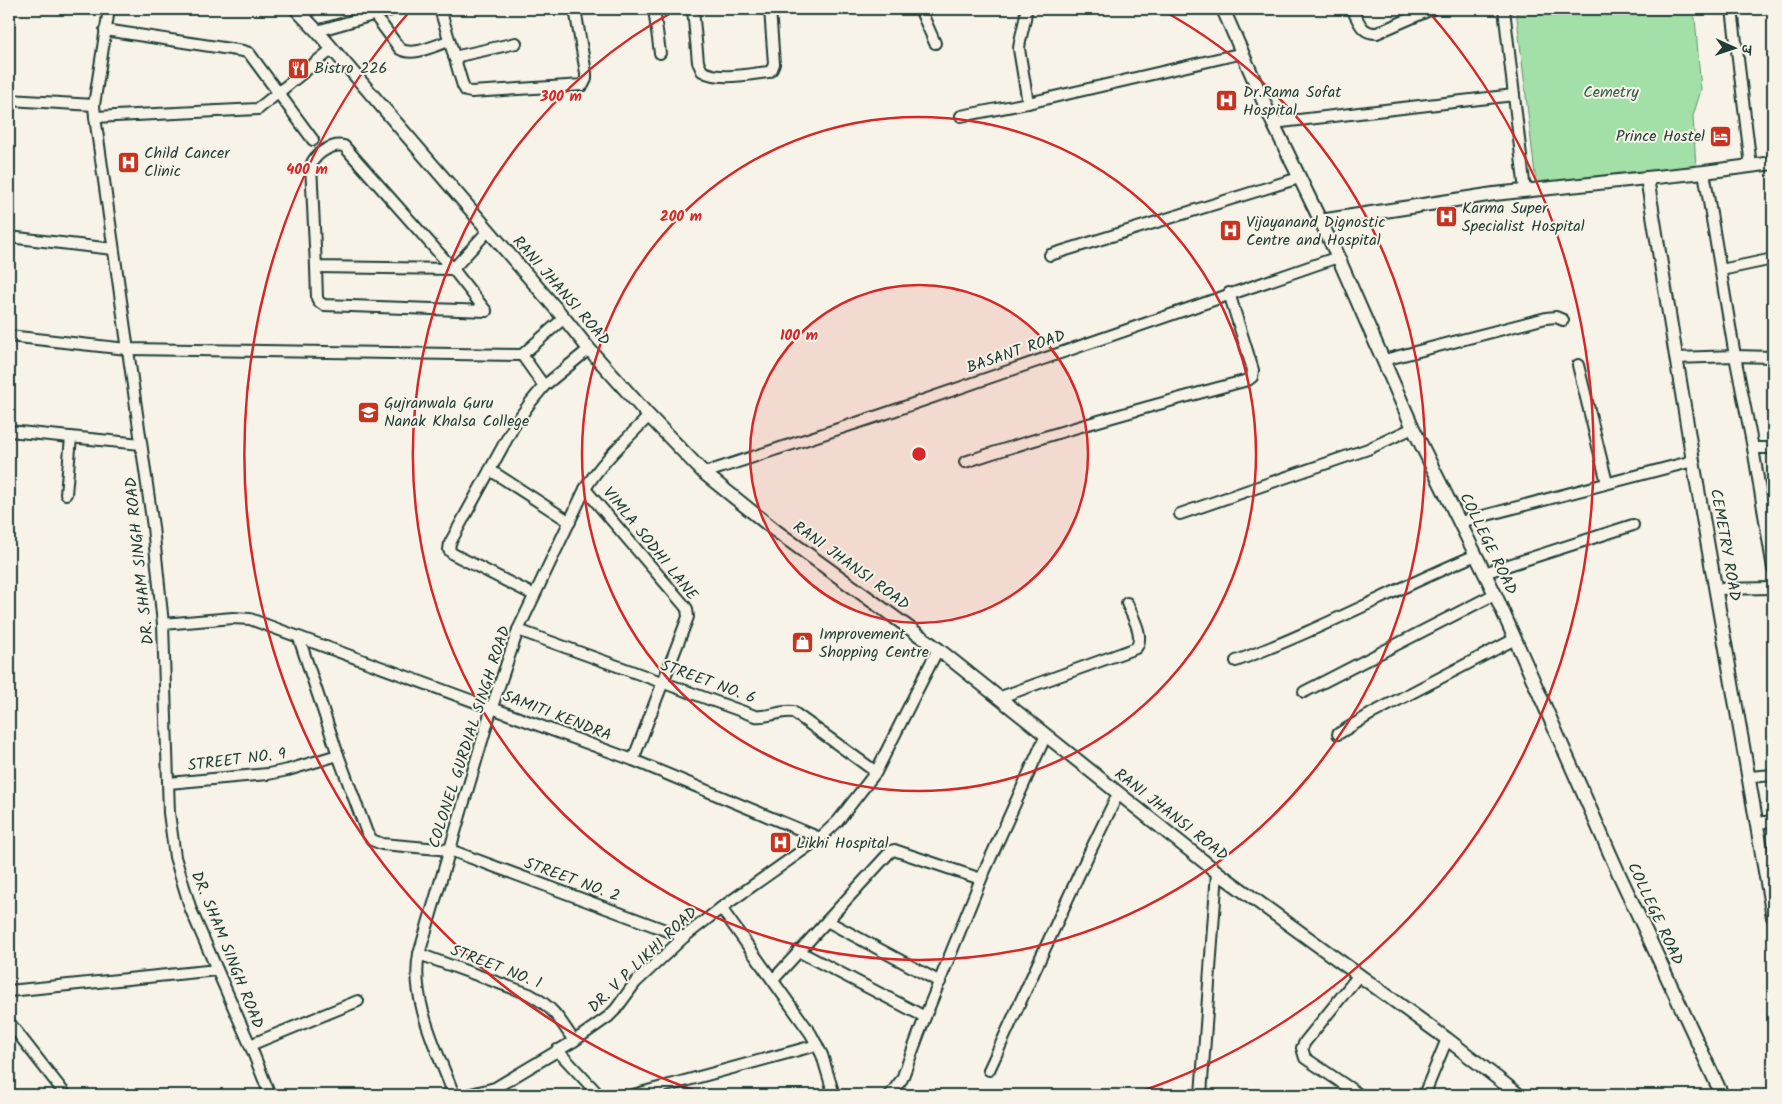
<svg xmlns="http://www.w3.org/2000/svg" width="1782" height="1104" viewBox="0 0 1782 1104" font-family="Kalam,'Playpen Sans Deva',sans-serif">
<rect width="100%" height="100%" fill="#f7f3e8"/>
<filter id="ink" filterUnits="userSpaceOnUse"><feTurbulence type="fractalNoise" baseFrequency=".02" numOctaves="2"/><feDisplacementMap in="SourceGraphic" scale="10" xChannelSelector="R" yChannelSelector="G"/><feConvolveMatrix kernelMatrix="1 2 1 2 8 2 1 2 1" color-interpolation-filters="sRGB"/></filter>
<g filter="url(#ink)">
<polygon fill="#a3e0a8" stroke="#618e6e" points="1516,9 1691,9 1695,18 1701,90 1693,116 1696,168 1536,183"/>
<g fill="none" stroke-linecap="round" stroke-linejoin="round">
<defs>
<g id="minor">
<polyline points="109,9 94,105 95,117 153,527 163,624 169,813 175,857 191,910 250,1045 270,1095"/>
<polyline points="440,9 463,86 466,91 471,92 583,85 586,79 586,73 575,9"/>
<polyline points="654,9 660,53"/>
<path d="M693,9l5,53 4,9c17,10 47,3 67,1l3,-3 2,-5 -4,-55"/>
<polyline points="920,9 935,43"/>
<path d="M1026,9c0,14 -6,26 -7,40l9,54"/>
<path d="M1352,9c7,12 9,25 25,24l55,-24"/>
<polyline points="1504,9 1525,191"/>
<polyline points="1732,9 1751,166"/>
<path d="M374,14l26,35c13,8 36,-4 49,-8"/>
<polyline points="105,30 243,51 249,53 313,140"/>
<polyline points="317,31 394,9"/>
<polyline points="454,57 516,43"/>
<polyline points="9,100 94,105"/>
<polyline points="961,116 1028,103 1243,53"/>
<polyline points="95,117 258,109 331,50"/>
<polyline points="1273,123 1514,95"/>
<polyline points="1704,172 1735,356 1753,448 1773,569"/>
<polyline points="9,237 113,249"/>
<polyline points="1050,255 1299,178"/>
<polyline points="316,267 317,298 319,302 324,305 486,311"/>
<polyline points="1721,270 1773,259"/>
<path d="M486,311l-33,-42 -109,-123c-12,-3 -29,8 -33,19l5,102 137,2 35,-38"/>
<polyline points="9,336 127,349 522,355 564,318"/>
<polyline points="522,355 544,386 589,349"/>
<polyline points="1676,358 1735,356 1773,357"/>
<polyline points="1384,360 1546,318 1556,317 1563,320"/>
<polyline points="1578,365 1607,483"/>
<polyline points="9,431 141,444"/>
<polyline points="1753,448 1773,448"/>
<path d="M965,462c94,-31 188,-57 283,-82l4,-3 1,-7 -24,-77"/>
<polyline points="490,470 570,522"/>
<polyline points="704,473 884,414 1338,257"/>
<polyline points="585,489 684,605 687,609 688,617 633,760"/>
<polyline points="66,494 71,437"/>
<polyline points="1180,514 1368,449 1413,428"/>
<polyline points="1460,522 1693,461"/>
<polyline points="1484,573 1633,525"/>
<polyline points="1716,589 1773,588"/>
<polyline points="534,595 453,554 449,550 450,543 515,424 530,403 544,386"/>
<polyline points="163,624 233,618 250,619 633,760 820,838"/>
<path d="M518,630l237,86c14,2 25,-6 38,-4l83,60"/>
<polyline points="299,638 338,755 367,833 372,840 382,844 450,850 684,937"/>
<path d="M1236,661c82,-30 159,-72 240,-106"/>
<polyline points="1304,692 1495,594"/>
<path d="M998,698l138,-50c9,-12 -4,-32 -9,-45"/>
<polyline points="1338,734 1371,714 1515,639"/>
<polyline points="1749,777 1773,775"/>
<polyline points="169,783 268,774 288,770 338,755"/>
<polyline points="1757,823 1773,821"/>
<polyline points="721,908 811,1034 822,1055 834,1095"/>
<polyline points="827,921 940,982"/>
<polyline points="798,951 925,1017 981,879"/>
<path d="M419,954l110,40c24,13 30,24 45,47"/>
<polyline points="1359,975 1305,1042 1302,1048 1305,1058 1360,1095"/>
<polyline points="773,980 890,852 894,850 981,879 1046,735"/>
<polyline points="9,991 217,970"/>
<polyline points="9,1022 66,1095"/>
<polyline points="250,1045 358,1001"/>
<polyline points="557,1050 599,1095"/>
<polyline points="989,1070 1081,870 1118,794"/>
<path d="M454,1095c-16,-43 -44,-95 -35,-141l73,-247 26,-77 67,-141c17,-28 41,-49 64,-73"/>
<polyline points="467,1095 495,1088 574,1041 608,1017 616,1009 635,983 684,937 721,908 820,838 838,821 876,772 938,649"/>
<polyline points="633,1095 817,1045"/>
<polyline points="890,1095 902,1079 925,1017"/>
<polyline points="1201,1095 1217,872"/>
<polyline points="1424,1095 1447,1039"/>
</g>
<g id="tertiary">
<polyline points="296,9 317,31 564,318 589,349 649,416 704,473 776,531 938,649 1217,872 1447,1039 1519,1095"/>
<polyline points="1223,9 1273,123 1338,257 1413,428 1495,594 1619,874 1722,1095"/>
<polyline points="1647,178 1693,461 1773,917"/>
<polyline points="1320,221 1494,194 1704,172 1773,163"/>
</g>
</defs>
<use href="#minor" stroke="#1f3d34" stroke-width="14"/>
<use href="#tertiary" stroke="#1f3d34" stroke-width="16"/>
<use href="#minor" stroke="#f7f3e8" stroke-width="10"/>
<use href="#tertiary" stroke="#f7f3e8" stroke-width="12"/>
</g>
</g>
<circle cx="919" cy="454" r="169" fill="#d62828" fill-opacity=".12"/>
<g fill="none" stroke="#d62828" stroke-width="2.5">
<circle cx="919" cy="454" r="169"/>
<circle cx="919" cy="454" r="337"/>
<path d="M1160 9A506 506 0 1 1 678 9"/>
<path d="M705 1094A675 675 0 0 1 410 11M1428 11A675 675 0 0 1 1133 1094"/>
</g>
<defs>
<symbol id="restaurant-square" viewBox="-11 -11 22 22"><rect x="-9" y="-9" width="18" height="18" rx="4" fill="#c8321e" stroke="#f7f3e8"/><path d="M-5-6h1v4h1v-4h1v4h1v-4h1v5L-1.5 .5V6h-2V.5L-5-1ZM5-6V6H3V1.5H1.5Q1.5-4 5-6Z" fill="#fff"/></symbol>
<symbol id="hospital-square" viewBox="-11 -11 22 22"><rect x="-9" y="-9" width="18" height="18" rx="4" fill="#c8321e" stroke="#f7f3e8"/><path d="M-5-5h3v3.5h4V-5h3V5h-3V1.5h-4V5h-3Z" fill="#fff"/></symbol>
<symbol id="hotel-square" viewBox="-11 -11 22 22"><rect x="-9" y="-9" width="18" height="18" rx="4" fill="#c8321e" stroke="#f7f3e8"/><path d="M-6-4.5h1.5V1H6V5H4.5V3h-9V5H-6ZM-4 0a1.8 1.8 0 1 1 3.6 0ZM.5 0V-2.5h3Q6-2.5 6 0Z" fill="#fff"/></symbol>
<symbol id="university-square" viewBox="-11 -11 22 22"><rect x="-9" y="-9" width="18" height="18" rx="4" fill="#c8321e" stroke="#f7f3e8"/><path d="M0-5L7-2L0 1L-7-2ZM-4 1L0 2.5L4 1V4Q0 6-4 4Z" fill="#fff"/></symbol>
<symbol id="shop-square" viewBox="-11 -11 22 22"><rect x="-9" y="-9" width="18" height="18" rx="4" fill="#c8321e" stroke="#f7f3e8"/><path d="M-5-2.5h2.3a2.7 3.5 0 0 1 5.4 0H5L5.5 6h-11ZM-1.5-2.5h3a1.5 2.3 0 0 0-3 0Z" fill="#fff"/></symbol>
</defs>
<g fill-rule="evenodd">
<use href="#restaurant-square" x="286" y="56" width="25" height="25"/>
<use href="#hospital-square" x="1214" y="88" width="25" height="25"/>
<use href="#hotel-square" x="1708" y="124" width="25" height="25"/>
<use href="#hospital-square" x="116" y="150" width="25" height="25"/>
<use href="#hospital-square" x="1434" y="204" width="25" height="25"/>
<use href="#hospital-square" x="1218" y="218" width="25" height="25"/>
<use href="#university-square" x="356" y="400" width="25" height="25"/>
<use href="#shop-square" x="790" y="630" width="25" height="25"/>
<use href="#hospital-square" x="768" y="830" width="25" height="25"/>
</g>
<g text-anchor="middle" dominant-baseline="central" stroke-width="4" stroke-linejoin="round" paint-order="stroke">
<g font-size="16" fill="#1f3d34" stroke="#f7f3e8" text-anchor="start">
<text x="314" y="68">Bistro 226</text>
<text x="1243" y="92">Dr.Rama Sofat<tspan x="1243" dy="18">Hospital</tspan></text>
<text x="1705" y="136" text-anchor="end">Prince Hostel</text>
<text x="144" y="153">Child Cancer<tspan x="144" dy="18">Clinic</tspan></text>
<text x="1462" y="208">Karma Super<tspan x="1462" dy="18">Specialist Hospital</tspan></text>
<text x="1246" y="222">Vijayanand Dignostic<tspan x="1246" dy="18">Centre and Hospital</tspan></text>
<text x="384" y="403">Gujranwala Guru<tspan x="384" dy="18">Nanak Khalsa College</tspan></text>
<text x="819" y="634">Improvement<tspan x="819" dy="18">Shopping Centre</tspan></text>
<text x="796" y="843">Likhi Hospital</text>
</g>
<g font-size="16" fill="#395e4b" stroke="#f7f3e8">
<text x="1611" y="92">Cemetry</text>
</g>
<g font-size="16" fill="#1f3d34" stroke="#f7f3e8">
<text transform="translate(561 291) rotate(49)">RANI JHANSI ROAD</text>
<text transform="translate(1016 352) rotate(-19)">BASANT ROAD</text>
<text transform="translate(650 544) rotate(51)">VIMLA SODHI LANE</text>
<text transform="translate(1488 544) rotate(64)">COLLEGE ROAD</text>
<text transform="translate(1725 545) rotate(80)">CEMETRY ROAD</text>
<text transform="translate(140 561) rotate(-96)">DR. SHAM SINGH ROAD</text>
<text transform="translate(851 566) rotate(36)">RANI JHANSI ROAD</text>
<text transform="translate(708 682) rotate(20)">STREET NO. 6</text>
<text transform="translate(557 716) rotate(21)">SAMITI KENDRA</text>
<text transform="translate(470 737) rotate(-72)">COLONEL GURDIAL SINGH ROAD</text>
<text transform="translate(237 760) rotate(-7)">STREET NO. 9</text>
<text transform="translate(1171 815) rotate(38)">RANI JHANSI ROAD</text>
<text transform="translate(572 880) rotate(20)">STREET NO. 2</text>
<text transform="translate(1655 914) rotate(65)">COLLEGE ROAD</text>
<text transform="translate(227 950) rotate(68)">DR. SHAM SINGH ROAD</text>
<text transform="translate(643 960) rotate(-44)">DR. V P LIKHI ROAD</text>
<text transform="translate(496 967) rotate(21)">STREET NO. 1</text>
</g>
</g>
<circle cx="919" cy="454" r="8" fill="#d62828" stroke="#f7f3e8" stroke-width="2.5"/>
<g font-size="15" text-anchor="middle" font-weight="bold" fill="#d62828" stroke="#f7f3e8" stroke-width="4" stroke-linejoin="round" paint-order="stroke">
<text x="561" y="101">300 m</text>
<text x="307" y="174">400 m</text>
<text x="681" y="221">200 m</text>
<text x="799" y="340">100 m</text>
</g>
<rect width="1782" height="1104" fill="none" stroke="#f7f3e8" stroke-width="30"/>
<rect x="15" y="15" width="1752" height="1074" fill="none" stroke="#1f3d34" stroke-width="2" filter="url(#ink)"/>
<g transform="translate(1734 48) rotate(93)" stroke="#f7f3e8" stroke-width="4" paint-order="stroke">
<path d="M0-4L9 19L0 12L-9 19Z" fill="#1f3d34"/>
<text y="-8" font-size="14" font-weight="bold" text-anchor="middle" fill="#1f3d34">उ</text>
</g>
</svg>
